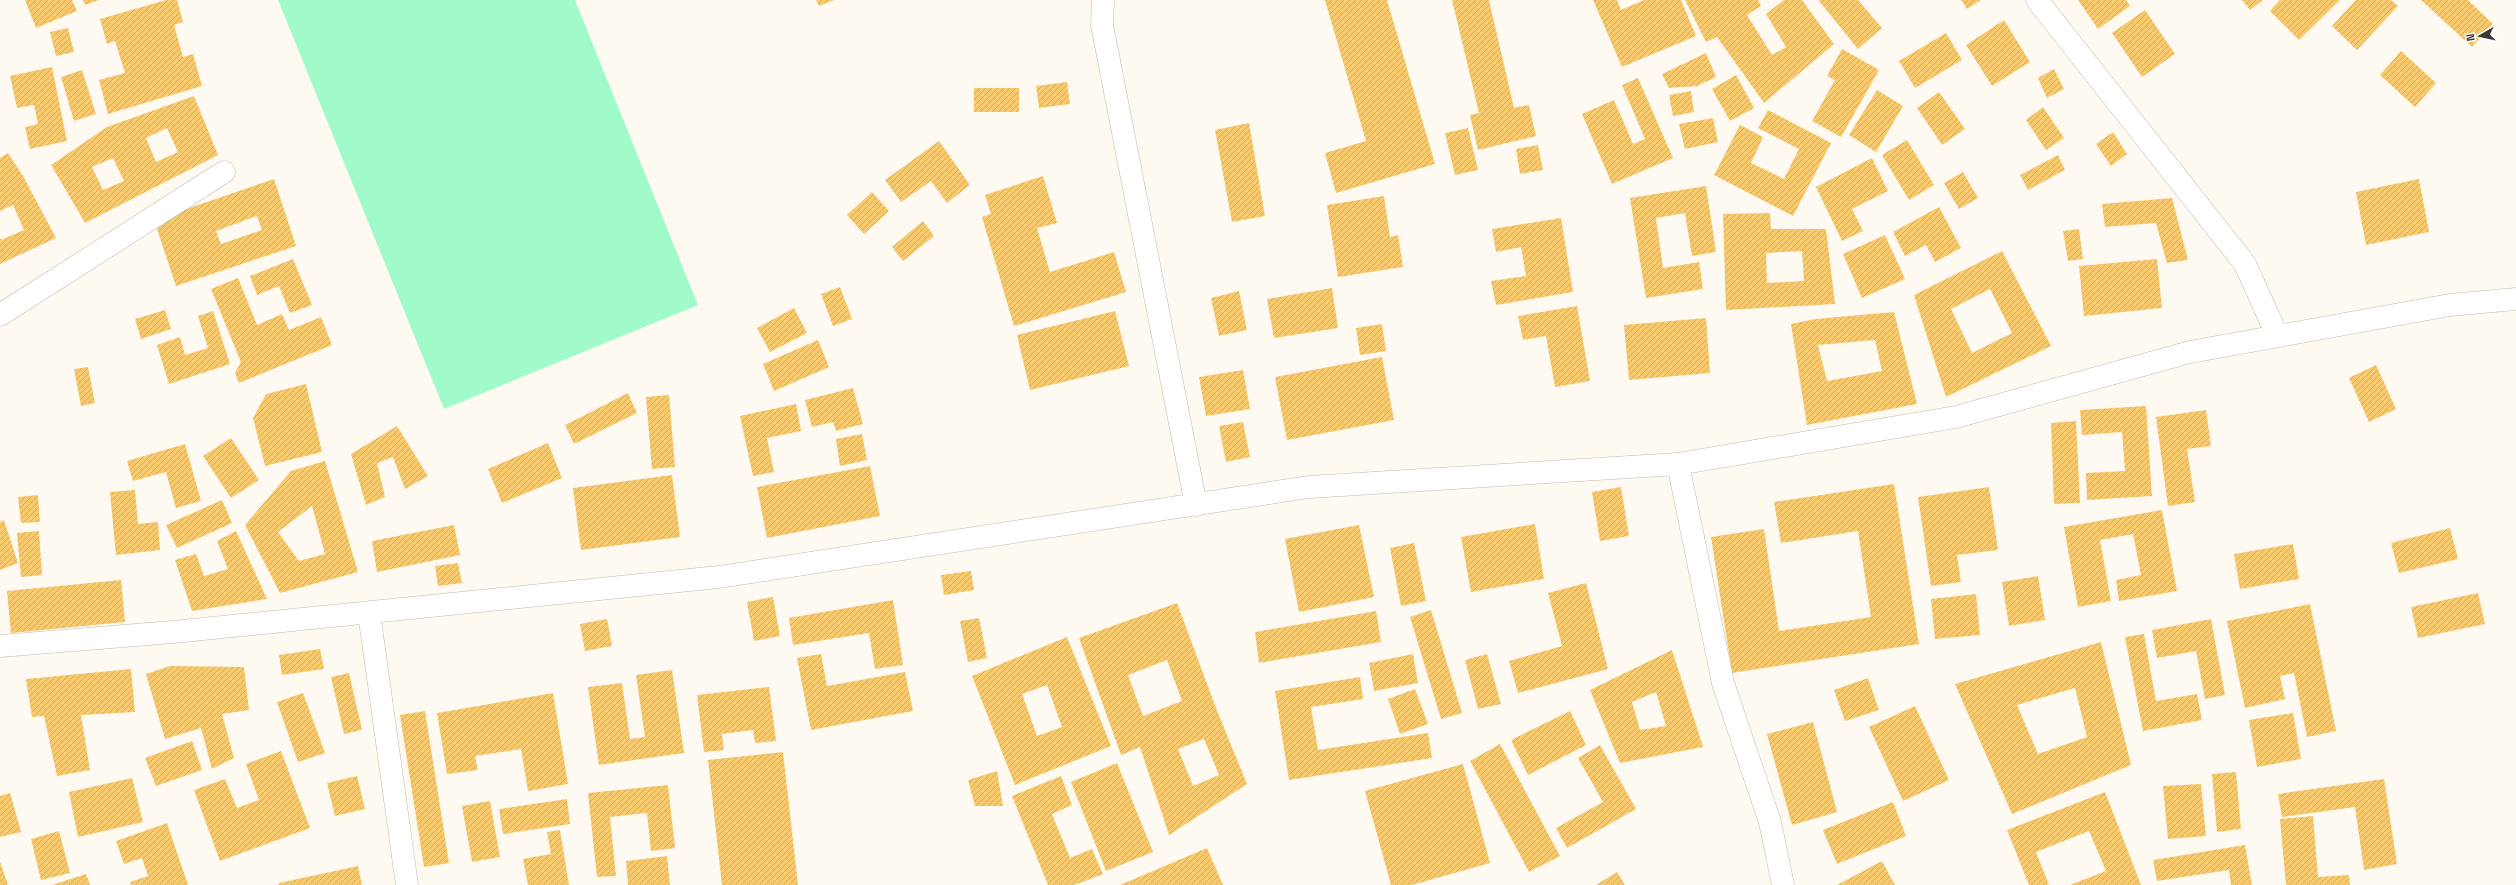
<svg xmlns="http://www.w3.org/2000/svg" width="2516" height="885" viewBox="0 0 2516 885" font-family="'Space Grotesk',sans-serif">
<defs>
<pattern id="building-hatch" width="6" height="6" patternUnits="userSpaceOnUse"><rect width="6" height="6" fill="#f7c96e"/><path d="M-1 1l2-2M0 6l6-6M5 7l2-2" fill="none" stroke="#d4ad60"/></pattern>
</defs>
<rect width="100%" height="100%" fill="#fffaf1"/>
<polygon fill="#a0faca" points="278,0 575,0 698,305 444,409"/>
<g fill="url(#building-hatch)" fill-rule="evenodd">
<polygon points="25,0 72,0 77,11 36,28"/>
<polygon points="83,0 99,0 85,5"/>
<polygon points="166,0 177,0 183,22 174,25 183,57 193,54 202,86 108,114 99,80 125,73 115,41 107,44 100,19"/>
<polygon points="816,0 834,0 819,6"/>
<polygon points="1325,0 1387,0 1435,164 1336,193 1325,153 1366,141"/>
<polygon points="1452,0 1489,0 1514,108 1529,105 1536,136 1478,150 1470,115 1479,113"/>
<polygon points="1593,0 1617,0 1621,10 1644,0 1681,0 1696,36 1622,67"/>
<polygon points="1685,0 1758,0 1761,6 1747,15 1772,55 1786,47 1766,14 1784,0 1802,0 1834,44 1764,103 1717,37 1706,42"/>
<polygon points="1820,0 1858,0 1882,28 1858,49 1819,1"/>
<polygon points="1961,0 1981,0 1967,9"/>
<polygon points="2078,0 2126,0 2130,6 2098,29"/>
<polygon points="2242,0 2263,0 2250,10"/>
<polygon points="2280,0 2340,0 2299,40 2270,11"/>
<polygon points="2356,0 2391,0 2398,6 2357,50 2332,26"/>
<polygon points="2421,0 2468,0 2493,24 2472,47"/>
<polygon points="2145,10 2175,54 2142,77 2112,33"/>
<polygon points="2004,20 2030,62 1992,86 1966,45"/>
<polygon points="68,28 74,52 56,56 50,32"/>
<polygon points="1946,33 1962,60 1915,88 1899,61"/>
<polygon points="1842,49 1879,70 1841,137 1812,121 1835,80 1827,76"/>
<polygon points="2401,51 2436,83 2415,107 2380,75"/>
<polygon points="1706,53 1716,77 1697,86 1669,88 1662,74"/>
<polygon points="52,67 67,141 30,149 25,127 38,124 34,105 17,108 10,76"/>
<polygon points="2054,69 2064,89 2047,98 2038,78"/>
<polygon points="82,70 96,114 74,121 61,77"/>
<polygon points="1736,75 1754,108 1730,121 1712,89"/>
<polygon points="1638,78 1673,158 1612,184 1582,114 1614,100 1633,144 1645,139 1622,85"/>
<polygon points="1067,82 1070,104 1039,108 1036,86"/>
<rect x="974" y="88" width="45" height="24"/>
<polygon points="1877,90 1903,106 1876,152 1849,135"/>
<polygon points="1691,91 1694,112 1673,116 1669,95"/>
<polygon points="1939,92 1965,129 1942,145 1917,108"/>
<path d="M194,96l24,59 -133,68 -34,-58 56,-38zM167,128l11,24 -22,10 -10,-24zM113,158l11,23 -21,9 -11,-23z"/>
<polygon points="2043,107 2064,138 2046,150 2026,120"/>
<polygon points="1768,110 1831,143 1793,216 1714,175 1740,125 1763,137 1751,163 1784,179 1799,149 1758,128"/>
<polygon points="1713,118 1718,142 1685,149 1679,124"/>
<polygon points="1249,123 1265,216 1232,222 1215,130"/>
<polygon points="1468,128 1478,170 1455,175 1445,133"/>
<polygon points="2113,132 2127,154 2111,166 2096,144"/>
<polygon points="1907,140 1934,185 1909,200 1882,155"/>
<polygon points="939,141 970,185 947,203 931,181 901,202 885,180"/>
<polygon points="1538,145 1543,170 1520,174 1516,149"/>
<polygon points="8,153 23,176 56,238 0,264 0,237 1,240 24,230 13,205 0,211 0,158"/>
<polygon points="2058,155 2065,170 2028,190 2020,175"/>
<polygon points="1872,158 1888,191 1852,209 1863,231 1842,241 1816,187"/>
<polygon points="1963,172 1978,198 1959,209 1944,183"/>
<polygon points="1043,176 1057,223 1037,228 1050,272 1114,252 1126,292 1014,326 982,217 991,214 985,195"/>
<path d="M274,179l22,67 -120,40 -22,-66zM257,216l5,14 -41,14 -5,-13z"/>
<polygon points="2419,179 2429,232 2366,245 2356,192"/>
<polygon points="1706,186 1716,252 1692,256 1685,213 1656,218 1663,268 1699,262 1703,289 1646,298 1630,198"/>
<polygon points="872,192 889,211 864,234 847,215"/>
<polygon points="1384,196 1390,237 1398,235 1403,267 1338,277 1327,205"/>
<polygon points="2172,198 2188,260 2167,263 2156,223 2105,227 2102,204"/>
<polygon points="1939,207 1961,248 1935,262 1926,245 1905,256 1893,232"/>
<path d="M1770,213l1,16h55l9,75 -109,6 -3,-96zM1802,251l2,30 -37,2 -1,-30z"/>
<polygon points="1561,218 1573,292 1496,305 1491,281 1526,276 1521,247 1496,252 1492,229"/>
<polygon points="923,221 934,236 903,261 892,247"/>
<polygon points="2079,229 2083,259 2068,261 2063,231"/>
<polygon points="1885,235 1905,279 1862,298 1843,254"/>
<path d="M2002,251l49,95 -105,51 -32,-102zM1990,289l22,44 -40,20 -21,-44z"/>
<polygon points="293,259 312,305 290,313 279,286 257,295 250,276"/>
<polygon points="2157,259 2162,308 2084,316 2079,266"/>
<polygon points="238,278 257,325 282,314 289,330 321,317 332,345 239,383 235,373 241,362 211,289"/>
<polygon points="840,287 852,319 833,326 821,294"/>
<polygon points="1332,288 1338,328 1274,338 1267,299"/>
<polygon points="1239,291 1247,330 1219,336 1211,298"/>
<polygon points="1577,306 1590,381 1555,387 1546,336 1523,340 1518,316"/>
<polygon points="794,308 807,333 770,352 757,328"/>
<polygon points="165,310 171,329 141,339 135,319"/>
<polygon points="213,311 230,364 169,384 157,345 180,337 185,355 208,348 198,316"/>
<polygon points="1115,311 1129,366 1030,390 1017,335"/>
<path d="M1894,312l23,92 -110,21 -16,-101 24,-5zM1875,340l7,31 -55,10 -9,-36z"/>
<polygon points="1706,318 1710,373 1629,380 1624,325"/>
<polygon points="1382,324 1386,351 1360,355 1356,328"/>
<polygon points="818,340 829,367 774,391 763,364"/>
<polygon points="1382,357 1394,420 1287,440 1275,377"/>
<polygon points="2376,365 2396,409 2369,422 2349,378"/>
<polygon points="88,367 95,403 81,406 74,369"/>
<polygon points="1243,370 1250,409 1206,416 1199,377"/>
<polygon points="306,384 322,452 265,466 253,418 266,394"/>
<polygon points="853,388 863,424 836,431 833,422 812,427 805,400"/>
<polygon points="628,393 637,413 574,444 565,425"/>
<polygon points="669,395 675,467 652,469 646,397"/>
<polygon points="796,404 801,431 767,438 774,472 753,476 740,416"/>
<polygon points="2146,406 2152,496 2087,500 2086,473 2125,471 2122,432 2082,435 2080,410"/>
<polygon points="2206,410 2211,446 2187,449 2195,502 2168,506 2156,417"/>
<polygon points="2076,421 2080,503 2054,504 2051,423"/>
<polygon points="1243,422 1250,457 1226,462 1219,426"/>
<polygon points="397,426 428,476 405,489 393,457 377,463 385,497 366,505 351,454"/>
<polygon points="862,434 867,460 840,466 836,439"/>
<polygon points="231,438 259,480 231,498 203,456"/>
<polygon points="548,443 562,478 502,503 488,469"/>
<polygon points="185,444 201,501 176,508 166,472 133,481 127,461"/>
<path d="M325,461l33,111 -78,21 -35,-68 46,-54zM312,506l13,48 -26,7 -21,-29z"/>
<polygon points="870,466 880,516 767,538 757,487"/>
<polygon points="672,475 680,537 581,550 573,488"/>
<polygon points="1894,484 1919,644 1732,673 1711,537 1764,529 1779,631 1871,617 1858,531 1781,543 1774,502"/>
<polygon points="1621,487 1629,536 1600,541 1592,492"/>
<polygon points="1989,487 1998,550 1957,555 1961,582 1931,586 1918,497"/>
<polygon points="135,490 138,524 158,522 160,550 116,555 110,492"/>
<polygon points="38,495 40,522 21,523 18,497"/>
<polygon points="222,500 232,523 177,548 166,525"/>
<polygon points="2162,510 2177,591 2119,601 2116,580 2141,575 2133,534 2100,540 2111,601 2078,607 2064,527"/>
<polygon points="4,520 18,563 0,570 0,522"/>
<polygon points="1535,524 1544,579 1471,592 1461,537"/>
<polygon points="454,525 460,555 377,572 372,541"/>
<polygon points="1359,525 1374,597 1299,612 1285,539"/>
<polygon points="2450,528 2458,559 2399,573 2391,543"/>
<polygon points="39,531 42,575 21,577 17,533"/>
<polygon points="236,531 267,599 192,611 175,560 196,554 204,576 228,569 217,541"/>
<polygon points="1414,543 1426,601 1401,606 1390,548"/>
<polygon points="2293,544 2299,579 2240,589 2234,554"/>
<polygon points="458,563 462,583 438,586 435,566"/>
<polygon points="971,571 974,590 944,595 941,575"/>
<polygon points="2038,576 2045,620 2009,626 2002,582"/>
<polygon points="121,580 125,622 11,633 7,591"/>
<polygon points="1586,583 1608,669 1518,693 1509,661 1562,646 1548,593"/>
<polygon points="2478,593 2485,624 2418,638 2411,607"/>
<polygon points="1976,594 1980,635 1935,639 1931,599"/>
<polygon points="773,597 780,636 754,641 747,602"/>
<polygon points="893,600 903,665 875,669 869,633 793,645 789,618"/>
<path d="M1177,603l39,105 31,76 -78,51 -29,-88 -19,8 -42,-117zM1167,660l15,41 -39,15 -15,-41zM1204,739l15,36 -26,11 -15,-37z"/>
<polygon points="2310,604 2336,731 2307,737 2294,673 2280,676 2285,699 2245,708 2227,621"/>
<polygon points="1431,610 1462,713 1441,719 1410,617"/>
<polygon points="1376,611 1381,642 1259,663 1255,632"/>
<polygon points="979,618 987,658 968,662 960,621"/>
<polygon points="607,619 612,646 585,651 580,624"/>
<polygon points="2211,619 2225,695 2205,699 2196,651 2157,658 2152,630"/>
<polygon points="2144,634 2156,701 2197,694 2202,720 2143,731 2125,637"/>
<path d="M1067,637l44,109 -96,39 -43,-109zM1047,685l15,42 -25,9 -15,-42z"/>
<path d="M2101,642l30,123 -119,49 -57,-130zM2075,688l12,49 -49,17 -21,-49z"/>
<polygon points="320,649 324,669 282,675 279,655"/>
<path d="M1672,650l31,97 -83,16 -30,-73zM1656,692l10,34 -26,4 -8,-28z"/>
<polygon points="821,654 827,686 905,672 913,711 811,730 797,658"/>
<polygon points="1413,654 1418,683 1374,691 1369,663"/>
<polygon points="1487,654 1501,704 1478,709 1465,660"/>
<polygon points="170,666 244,667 249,710 222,714 234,758 212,769 201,728 165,739 146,674"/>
<polygon points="131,669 135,712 81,715 90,770 57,776 44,716 32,717 26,679"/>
<polygon points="672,670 684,753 599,765 588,687 622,683 630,739 645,737 636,675"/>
<polygon points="349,673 362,730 344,734 331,677"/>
<polygon points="1360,677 1363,699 1311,707 1318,750 1428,733 1432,758 1289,780 1275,691"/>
<polygon points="1868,678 1879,710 1845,721 1834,690"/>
<polygon points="769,687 776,741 755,743 753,730 722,734 724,750 704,752 697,695"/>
<polygon points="1415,689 1428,724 1400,734 1388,699"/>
<polygon points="303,693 325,753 298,762 277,702"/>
<polygon points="553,693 568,784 528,791 521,749 475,756 478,770 447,774 437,713"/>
<polygon points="1915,706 1949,780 1903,801 1869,727"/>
<polygon points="425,711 449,863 424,867 400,715"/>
<polygon points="1570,711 1586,745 1528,775 1511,740"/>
<polygon points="2293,713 2301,759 2257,767 2249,720"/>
<polygon points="1813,722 1837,812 1792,825 1767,734"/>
<polygon points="192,741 202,770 156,786 145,758"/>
<polygon points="1500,744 1560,856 1529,872 1470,761"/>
<polygon points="1600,745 1636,809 1567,848 1556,828 1603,802 1578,758"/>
<polygon points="281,751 310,828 220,861 194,790 225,779 237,808 259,800 246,764"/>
<polygon points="783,752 798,885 722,885 708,760"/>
<polygon points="1117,763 1153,852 1106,871 1071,782"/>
<polygon points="1463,764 1490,863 1412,885 1391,885 1365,791"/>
<polygon points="997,771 1003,806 975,806 968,780"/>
<polygon points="2236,772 2241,829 2217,832 2212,774"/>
<polygon points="357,776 365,809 335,816 327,783"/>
<polygon points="1061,776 1072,805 1052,814 1070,858 1092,849 1103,874 1075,885 1048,885 1012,796"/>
<polygon points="132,778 143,822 78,837 69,792"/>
<polygon points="2384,779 2397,864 2364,870 2355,807 2282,817 2278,794"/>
<polygon points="2201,784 2206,836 2168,839 2163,786"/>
<polygon points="668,785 675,848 651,851 647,813 610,817 616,876 597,877 588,793"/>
<polygon points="2105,792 2141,885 2070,885 2106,871 2089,831 2036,852 2049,885 2029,885 2007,830"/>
<polygon points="10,793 21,832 0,837 0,796"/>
<polygon points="567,799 570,824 503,834 499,809"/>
<polygon points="490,801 500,857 472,862 462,806"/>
<polygon points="1893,802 1906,836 1837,864 1823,830"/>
<polygon points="2313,816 2318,877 2349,875 2350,885 2286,885 2280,819"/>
<polygon points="167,823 188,885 131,885 130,882 148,876 142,858 124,864 116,841"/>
<polygon points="560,830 569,885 528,885 523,859 551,854 547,832"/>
<polygon points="59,831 70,873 41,880 31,839"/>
<polygon points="2245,845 2252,885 2231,885 2229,870 2157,881 2153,860"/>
<polygon points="1207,848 1223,885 1120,885"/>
<polygon points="667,856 670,885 628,885 626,861"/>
<polygon points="1882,861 1895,885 1837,885"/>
<polygon points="0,862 8,885 0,885"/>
<polygon points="358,866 362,885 279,885 279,883"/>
<polygon points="1617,872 1625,885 1596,885"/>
<polygon points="86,874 90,885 52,885"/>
</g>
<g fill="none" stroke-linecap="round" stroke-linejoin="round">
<defs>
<g id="minor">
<polyline points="1103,0 1102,25 1196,505"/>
<polyline points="2037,0 2245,264 2277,335"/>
<polyline points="0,315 224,172"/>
<polyline points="1678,464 1723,683 1770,822 1783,885"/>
<polyline points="369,613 407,885"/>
<polyline points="0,646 173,632 719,577 1309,487 1678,464 1956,417 2190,352 2450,305 2516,299"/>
</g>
</defs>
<use href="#minor" stroke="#bfbbb2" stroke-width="23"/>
<use href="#minor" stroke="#fff" stroke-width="22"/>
</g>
<g transform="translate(2480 36) rotate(261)" stroke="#ffffff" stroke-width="3" paint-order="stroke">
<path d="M0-3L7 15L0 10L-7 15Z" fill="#3a3835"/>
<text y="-6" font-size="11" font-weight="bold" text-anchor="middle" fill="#3a3835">N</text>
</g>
</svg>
